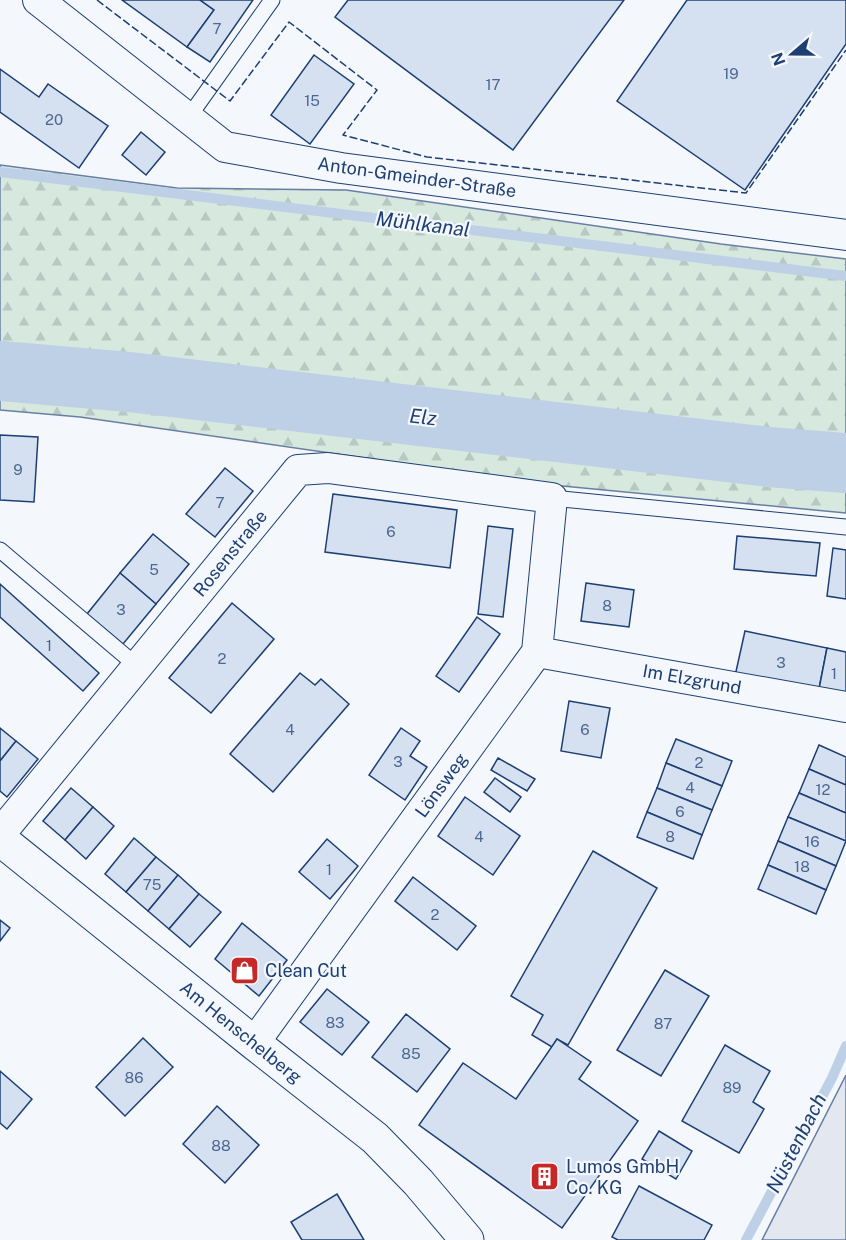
<svg xmlns="http://www.w3.org/2000/svg" width="846" height="1240" viewBox="0 0 846 1240" font-family="'Public Sans',sans-serif">
<defs>
<pattern id="forest-firs" width="22" height="20" patternUnits="userSpaceOnUse" patternTransform="scale(1.5)"><rect width="22" height="20" fill="#d7e8df"/><path d="M5 1l3.5 6h-7zM16 11l3.5 6h-7z" fill="#b8c8c3"/></pattern>
</defs>
<rect width="100%" height="100%" fill="#f4f7fb"/>
<polygon fill="url(#forest-firs)" stroke="#687fa3" stroke-width="1.5" points="0,165 177,188 346,190 721,244 846,259 846,513 552,485 80,417 0,410"/>
<polygon fill="#e3e8f0" stroke="#687fa3" stroke-width="1.5" points="846,1075 846,1240 762,1240"/>
<g fill="none" stroke-linecap="round" stroke-linejoin="round">
<g stroke="#bed0e5" stroke-width="10">
<polyline points="0,172 846,276"/>
<polyline points="746,1240 832,1078 846,1046"/>
</g>
<polyline stroke="#bed0e5" stroke-width="60" points="0,371 129,382 769,457 846,463"/>
</g>
<g fill="#d5e0f0" stroke="#1d3f73" stroke-width="1.5">
<polygon points="122,0 200,0 214,10 187,47"/>
<polygon points="200,0 253,0 210,62 187,47 214,10"/>
<polygon points="348,0 624,0 513,150 335,17"/>
<polygon points="687,0 846,0 846,44 745,190 617,101"/>
<polygon points="314,55 354,84 310,144 271,115"/>
<polygon points="0,69 39,97 48,84 108,126 79,168 0,112"/>
<polygon points="141,132 165,152 146,175 122,155"/>
<polygon points="0,435 38,437 34,502 0,500"/>
<polygon points="225,468 253,491 215,537 186,514"/>
<polygon points="333,494 457,510 450,568 325,552"/>
<polygon points="488,526 513,529 503,617 478,614"/>
<polygon points="153,534 189,564 156,604 120,573"/>
<polygon points="737,536 820,543 816,576 734,569"/>
<polygon points="833,548 846,550 846,599 827,596"/>
<polygon points="120,573 156,604 123,644 87,614"/>
<polygon points="586,583 634,590 629,627 581,621"/>
<polygon points="0,584 99,673 83,691 0,617"/>
<polygon points="232,603 274,639 211,713 169,678"/>
<polygon points="477,617 500,634 459,692 436,676"/>
<polygon points="745,631 827,648 818,694 735,676"/>
<polygon points="827,648 846,652 846,699 818,694"/>
<polygon points="300,673 315,685 321,679 349,704 273,792 230,754"/>
<polygon points="569,701 610,708 601,758 561,751"/>
<polygon points="0,728 16,741 0,761"/>
<polygon points="401,728 420,741 410,756 427,767 405,800 369,775"/>
<polygon points="676,739 732,761 722,786 666,763"/>
<polygon points="16,741 38,759 7,797 0,791 0,761"/>
<polygon points="819,745 846,757 846,785 809,769"/>
<polygon points="498,758 535,779 527,791 491,770"/>
<polygon points="666,763 722,786 712,810 657,788"/>
<polygon points="809,769 846,785 846,813 799,793"/>
<polygon points="495,778 521,797 510,812 484,792"/>
<polygon points="71,788 93,807 65,840 43,821"/>
<polygon points="657,788 712,810 702,835 647,812"/>
<polygon points="799,793 846,813 846,841 788,817"/>
<polygon points="465,797 520,836 493,875 438,836"/>
<polygon points="93,807 114,826 86,859 65,840"/>
<polygon points="647,812 702,835 693,859 637,837"/>
<polygon points="788,817 846,841 836,866 778,841"/>
<polygon points="134,838 156,857 126,892 105,874"/>
<polygon points="327,839 358,866 330,899 299,872"/>
<polygon points="778,841 836,866 826,890 768,865"/>
<polygon points="593,851 657,888 568,1045 557,1039 552,1047 532,1035 543,1015 511,996"/>
<polygon points="156,857 178,875 148,911 126,892"/>
<polygon points="768,865 826,890 816,914 758,889"/>
<polygon points="178,875 199,894 169,929 148,911"/>
<polygon points="413,877 476,926 457,950 395,901"/>
<polygon points="199,894 221,912 190,947 169,929"/>
<polygon points="0,920 10,928 0,941"/>
<polygon points="242,923 287,960 259,996 215,959"/>
<polygon points="665,970 709,996 661,1076 617,1050"/>
<polygon points="327,989 369,1022 342,1055 300,1022"/>
<polygon points="406,1014 450,1049 417,1092 372,1057"/>
<polygon points="143,1038 173,1067 125,1116 96,1087"/>
<polygon points="557,1039 591,1062 579,1079 638,1121 562,1228 419,1125 463,1063 516,1099"/>
<polygon points="725,1045 770,1071 753,1102 764,1109 739,1153 682,1121"/>
<polygon points="0,1071 32,1099 7,1129 0,1123"/>
<polygon points="217,1106 259,1145 225,1183 183,1144"/>
<polygon points="659,1131 692,1151 676,1179 642,1159"/>
<polygon points="639,1186 712,1225 704,1240 618,1240 612,1237"/>
<polygon points="337,1194 364,1240 302,1240 291,1222"/>
</g>
<g fill="none" stroke-linecap="round" stroke-linejoin="round">
<defs>
<g id="lane">
<polyline points="188,118 272,0"/>
<polyline points="552,498 846,527"/>
<polyline points="0,550 137,666"/>
</g>
<g id="street">
<polyline points="38,0 225,147 341,168 846,235"/>
<polyline points="537,652 846,707"/>
<polyline points="0,834 298,470 328,468 552,498 537,652 254,1043"/>
</g>
<polyline id="secondary" points="0,839 254,1043 375,1138 418,1182 467,1240"/>
</defs>
<use href="#lane" stroke="#1d3f73" stroke-width="17"/>
<use href="#street" stroke="#1d3f73" stroke-width="32"/>
<use href="#secondary" stroke="#1d3f73" stroke-width="35"/>
<use href="#lane" stroke="#f4f7fb" stroke-width="15"/>
<use href="#street" stroke="#f4f7fb" stroke-width="30"/>
<use href="#secondary" stroke="#f4f7fb" stroke-width="33"/>
<polyline stroke="#1d3f73" stroke-width="1.5" stroke-dasharray="8 3" stroke-linecap="butt" points="97,0 230,101 289,22 377,90 343,135 427,157 746,193 846,50"/>
</g>
<defs>
<symbol id="shop-square" viewBox="-11 -11 22 22"><rect x="-9" y="-9" width="18" height="18" rx="4" fill="#c62828" stroke="#f4f7fb"/><path d="M-5-2.5h2.3a2.7 3.5 0 0 1 5.4 0H5L5.5 6h-11ZM-1.5-2.5h3a1.5 2.3 0 0 0-3 0Z" fill="#fff"/></symbol>
<symbol id="building-square" viewBox="-11 -11 22 22"><rect x="-9" y="-9" width="18" height="18" rx="4" fill="#c62828" stroke="#f4f7fb"/><path d="M-4-6H4V6H1V3H-1V6H-4ZM-2.5-4.3h1.7v1.8h-1.7ZM.8-4.3h1.7v1.8H.8ZM-2.5-1h1.7V.8h-1.7ZM.8-1h1.7V.8H.8Z" fill="#fff"/></symbol>
</defs>
<g fill-rule="evenodd">
<use href="#shop-square" x="228" y="954" width="33" height="33"/>
<use href="#building-square" x="528" y="1160" width="33" height="33"/>
</g>
<g text-anchor="middle" dominant-baseline="central" stroke-width="4.5" stroke-linejoin="round" paint-order="stroke">
<g font-size="15" fill="#4b6792">
<text x="217" y="28">7</text>
<text x="731" y="73">19</text>
<text x="493" y="84">17</text>
<text x="312" y="100">15</text>
<text x="54" y="119">20</text>
<text x="18" y="469">9</text>
<text x="220" y="502">7</text>
<text x="391" y="531">6</text>
<text x="154" y="569">5</text>
<text x="607" y="605">8</text>
<text x="121" y="609">3</text>
<text x="49" y="645">1</text>
<text x="222" y="658">2</text>
<text x="781" y="662">3</text>
<text x="834" y="673">1</text>
<text x="290" y="729">4</text>
<text x="585" y="729">6</text>
<text x="398" y="761">3</text>
<text x="699" y="762">2</text>
<text x="690" y="787">4</text>
<text x="823" y="789">12</text>
<text x="680" y="811">6</text>
<text x="479" y="836">4</text>
<text x="670" y="836">8</text>
<text x="812" y="841">16</text>
<text x="802" y="866">18</text>
<text x="329" y="869">1</text>
<text x="152" y="884">75</text>
<text x="435" y="914">2</text>
<text x="335" y="1022">83</text>
<text x="663" y="1023">87</text>
<text x="411" y="1053">85</text>
<text x="134" y="1077">86</text>
<text x="732" y="1087">89</text>
<text x="221" y="1145">88</text>
</g>
<g font-size="18" fill="#1d3f73" stroke="#f4f7fb">
<text transform="translate(417 177) rotate(8)">Anton-Gmeinder-Straße</text>
<text transform="translate(230 553) rotate(-51)">Rosenstraße</text>
<text transform="translate(692 679) rotate(10)">Im Elzgrund</text>
<text transform="translate(441 785) rotate(-54)">Lönsweg</text>
<text transform="translate(241 1032) rotate(39)">Am Henschelberg</text>
</g>
<g font-size="18" fill="#1d3f73" stroke="#f4f7fb" text-anchor="start">
<text x="265" y="970">Clean Cut</text>
<text x="566" y="1166">Lumos GmbH<tspan x="566" dy="21">Co. KG</tspan></text>
</g>
<g font-size="20" font-style="italic" fill="#1d3f73" stroke="#f4f7fb">
<text transform="translate(423 224) rotate(7)">Mühlkanal</text>
<text transform="translate(423 417) rotate(6)">Elz</text>
<text transform="translate(796 1143) rotate(-63)">Nüstenbach</text>
</g>
</g>
<g transform="translate(792 54) rotate(250)" stroke="#f4f7fb" stroke-width="4.5" paint-order="stroke">
<path d="M0-4.5L10 22L0 15L-10 22Z" fill="#1d3f73"/>
<text y="-9" font-size="16" font-weight="bold" text-anchor="middle" fill="#1d3f73">N</text>
</g>
</svg>
